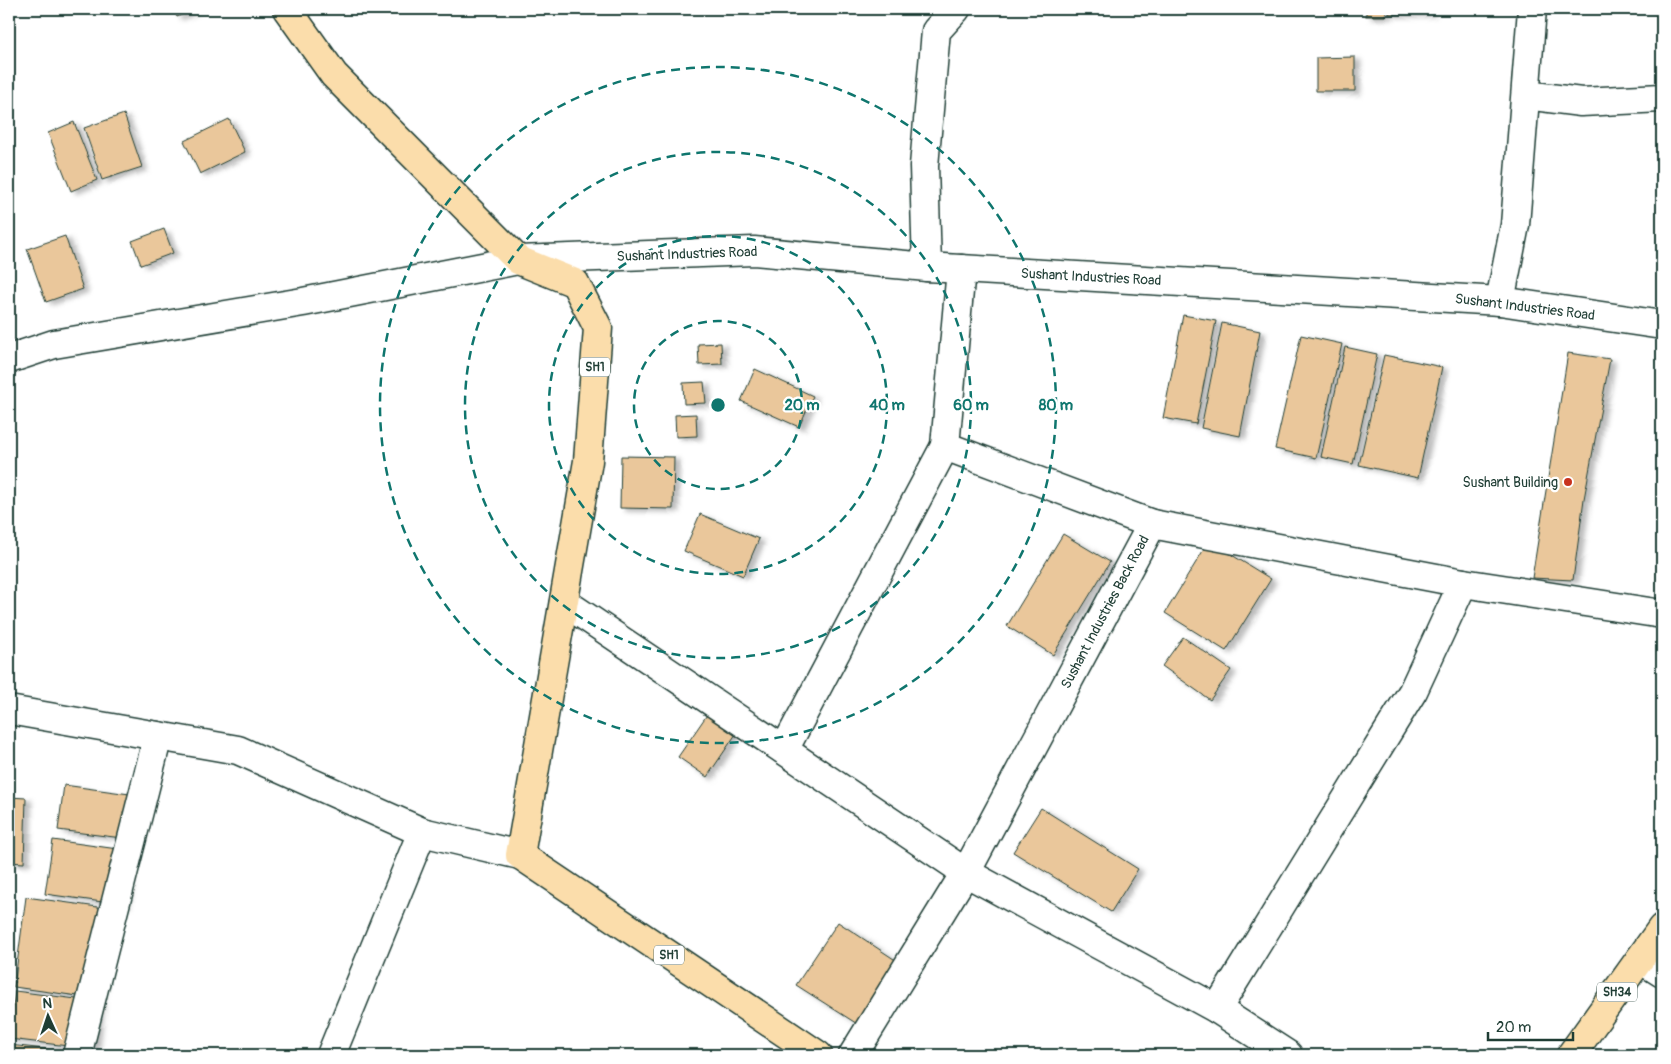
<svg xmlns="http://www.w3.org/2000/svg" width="1671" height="1064" viewBox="0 0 1671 1064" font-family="Pangolin,sans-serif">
<defs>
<filter id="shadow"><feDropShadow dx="5.5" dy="3" stdDeviation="2.5" flood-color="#0004"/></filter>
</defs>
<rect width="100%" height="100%" fill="#fff"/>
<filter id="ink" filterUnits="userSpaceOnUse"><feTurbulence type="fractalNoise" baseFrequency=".02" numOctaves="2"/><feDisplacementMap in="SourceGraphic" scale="10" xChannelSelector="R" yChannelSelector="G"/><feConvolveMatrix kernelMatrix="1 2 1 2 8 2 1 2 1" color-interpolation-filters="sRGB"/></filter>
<g filter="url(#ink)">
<g fill="#eac79b" stroke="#1f3d34" filter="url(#shadow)">
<polygon points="173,9 195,9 177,17"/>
<rect x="1366" y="9" width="20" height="7"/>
<polygon points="1389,9 1430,9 1430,13 1389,14"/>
<polygon points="1355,57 1355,91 1316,91 1316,58"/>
<polygon points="124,114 142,167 102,180 84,128"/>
<polygon points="229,119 245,152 200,174 184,141"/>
<polygon points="74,122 97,180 71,191 48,133"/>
<polygon points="164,229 173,253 141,265 132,241"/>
<polygon points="65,236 83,289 46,302 27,249"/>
<polygon points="1183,315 1216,321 1196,424 1163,418"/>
<polygon points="1222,323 1260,331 1240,436 1201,428"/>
<polygon points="1301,335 1342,344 1316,458 1275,449"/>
<polygon points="721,343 722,364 699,365 698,344"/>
<polygon points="1345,347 1377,354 1353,464 1321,457"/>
<polygon points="1568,353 1610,359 1584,499 1573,580 1532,578"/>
<polygon points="1384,355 1442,367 1418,478 1359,465"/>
<polygon points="755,369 813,396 799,427 741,401"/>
<polygon points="704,382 706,403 684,404 683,383"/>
<polygon points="696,414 697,436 676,437 675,415"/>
<polygon points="621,456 674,457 673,509 620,508"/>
<polygon points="700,514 759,539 743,576 684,551"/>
<polygon points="1063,534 1110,562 1053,655 1007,626"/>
<polygon points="1209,541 1271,579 1226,651 1165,613"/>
<polygon points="1183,637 1231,670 1210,700 1162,666"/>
<polygon points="713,706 742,725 707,777 678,757"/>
<polygon points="64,785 144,796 138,840 58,830"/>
<polygon points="9,797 26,798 24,863 9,862"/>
<polygon points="1041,808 1138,869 1111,912 1013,852"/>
<polygon points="53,840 132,851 124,905 45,894"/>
<polygon points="26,897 112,909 99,999 14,987"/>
<polygon points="838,922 903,965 862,1027 796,985"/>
<polygon points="15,991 99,1002 94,1049 9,1039"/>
<polygon points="9,1045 73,1052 72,1055 9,1055"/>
</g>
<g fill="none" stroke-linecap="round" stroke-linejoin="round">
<defs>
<g id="minor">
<polyline points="1526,95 1581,102 1662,98"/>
<polyline points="927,267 924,166 936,31 956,9"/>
<polyline points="961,269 945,446 1152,524"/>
<polyline points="1500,301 1515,225 1532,9"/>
<polyline points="9,359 54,344 303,302 518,260 754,251 927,267 1500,301 1662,325"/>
<polyline points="564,602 965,872 1217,1009 1288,1055"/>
<polyline points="9,710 238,750 422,832 520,855"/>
<polyline points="784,750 945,446"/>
<polyline points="1640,959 1662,973"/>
<polyline points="1217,1009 1413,691 1463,583"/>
<polyline points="77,1055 158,736"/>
<polyline points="331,1055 422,832"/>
<polyline points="853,1055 970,865 1152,524 1463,583 1662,614"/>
</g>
<g id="major">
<polyline points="287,9 334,75 518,260 575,283 598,328 588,461 520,855 818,1055"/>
<polyline points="1571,1055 1662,928"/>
</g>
</defs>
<use href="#minor" stroke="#1f3d34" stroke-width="31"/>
<use href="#major" stroke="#1f3d34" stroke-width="31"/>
<use href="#minor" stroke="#fff" stroke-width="28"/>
<use href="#major" stroke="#fbddab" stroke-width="28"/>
</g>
</g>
<g fill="none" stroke="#0f766e" stroke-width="2.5" stroke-dasharray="9 6">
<circle cx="718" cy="405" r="84"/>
<circle cx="718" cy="405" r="169"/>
<circle cx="718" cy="405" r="253"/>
<circle cx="718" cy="405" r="338"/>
</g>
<circle fill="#c8321e" stroke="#fff" stroke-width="2" cx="1568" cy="482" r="5"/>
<g text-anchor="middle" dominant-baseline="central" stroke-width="4.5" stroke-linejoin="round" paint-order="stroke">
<g fill="#fff" stroke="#627771" stroke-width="1">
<rect x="580" y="357.5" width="30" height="19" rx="4"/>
<rect x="654" y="945.5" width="30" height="19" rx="4"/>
<rect x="1597" y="982.5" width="40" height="19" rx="4"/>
</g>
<g font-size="12" font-weight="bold" fill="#1f3d34">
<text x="595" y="367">SH1</text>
<text x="669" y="955">SH1</text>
<text x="1617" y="992">SH34</text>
</g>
<g font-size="14" fill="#1f3d34" stroke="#fff">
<text transform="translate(687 254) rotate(-2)">Sushant Industries Road</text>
<text transform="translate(1091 277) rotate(3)">Sushant Industries Road</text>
<text transform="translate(1525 307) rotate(7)">Sushant Industries Road</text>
<text transform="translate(1105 612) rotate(-62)">Sushant Industries Back Road</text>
</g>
<g font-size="14" fill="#1f3d34" stroke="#fff" text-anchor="end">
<text x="1558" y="482">Sushant Building</text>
</g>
</g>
<circle cx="718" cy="405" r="8" fill="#0f766e" stroke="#fff" stroke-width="2.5"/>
<g font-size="15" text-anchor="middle" font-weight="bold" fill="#0f766e" stroke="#fff" stroke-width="4.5" stroke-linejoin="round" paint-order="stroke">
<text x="802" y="410">20 m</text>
<text x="887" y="410">40 m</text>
<text x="971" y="410">60 m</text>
<text x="1056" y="410">80 m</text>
</g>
<rect width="1671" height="1064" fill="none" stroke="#fff" stroke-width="30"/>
<rect x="15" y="15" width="1641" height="1034" fill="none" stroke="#1f3d34" stroke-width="2" filter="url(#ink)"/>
<g transform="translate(48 1016) rotate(357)" stroke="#ffffff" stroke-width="4" paint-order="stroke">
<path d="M0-4L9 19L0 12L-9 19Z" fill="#1f3d34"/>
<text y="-8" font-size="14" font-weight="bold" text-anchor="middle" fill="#1f3d34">N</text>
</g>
<path d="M1488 1032v8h85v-8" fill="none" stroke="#1f3d34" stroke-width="2.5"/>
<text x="1496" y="1032" font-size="15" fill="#1f3d34" stroke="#ffffff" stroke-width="4" paint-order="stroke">20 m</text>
</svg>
